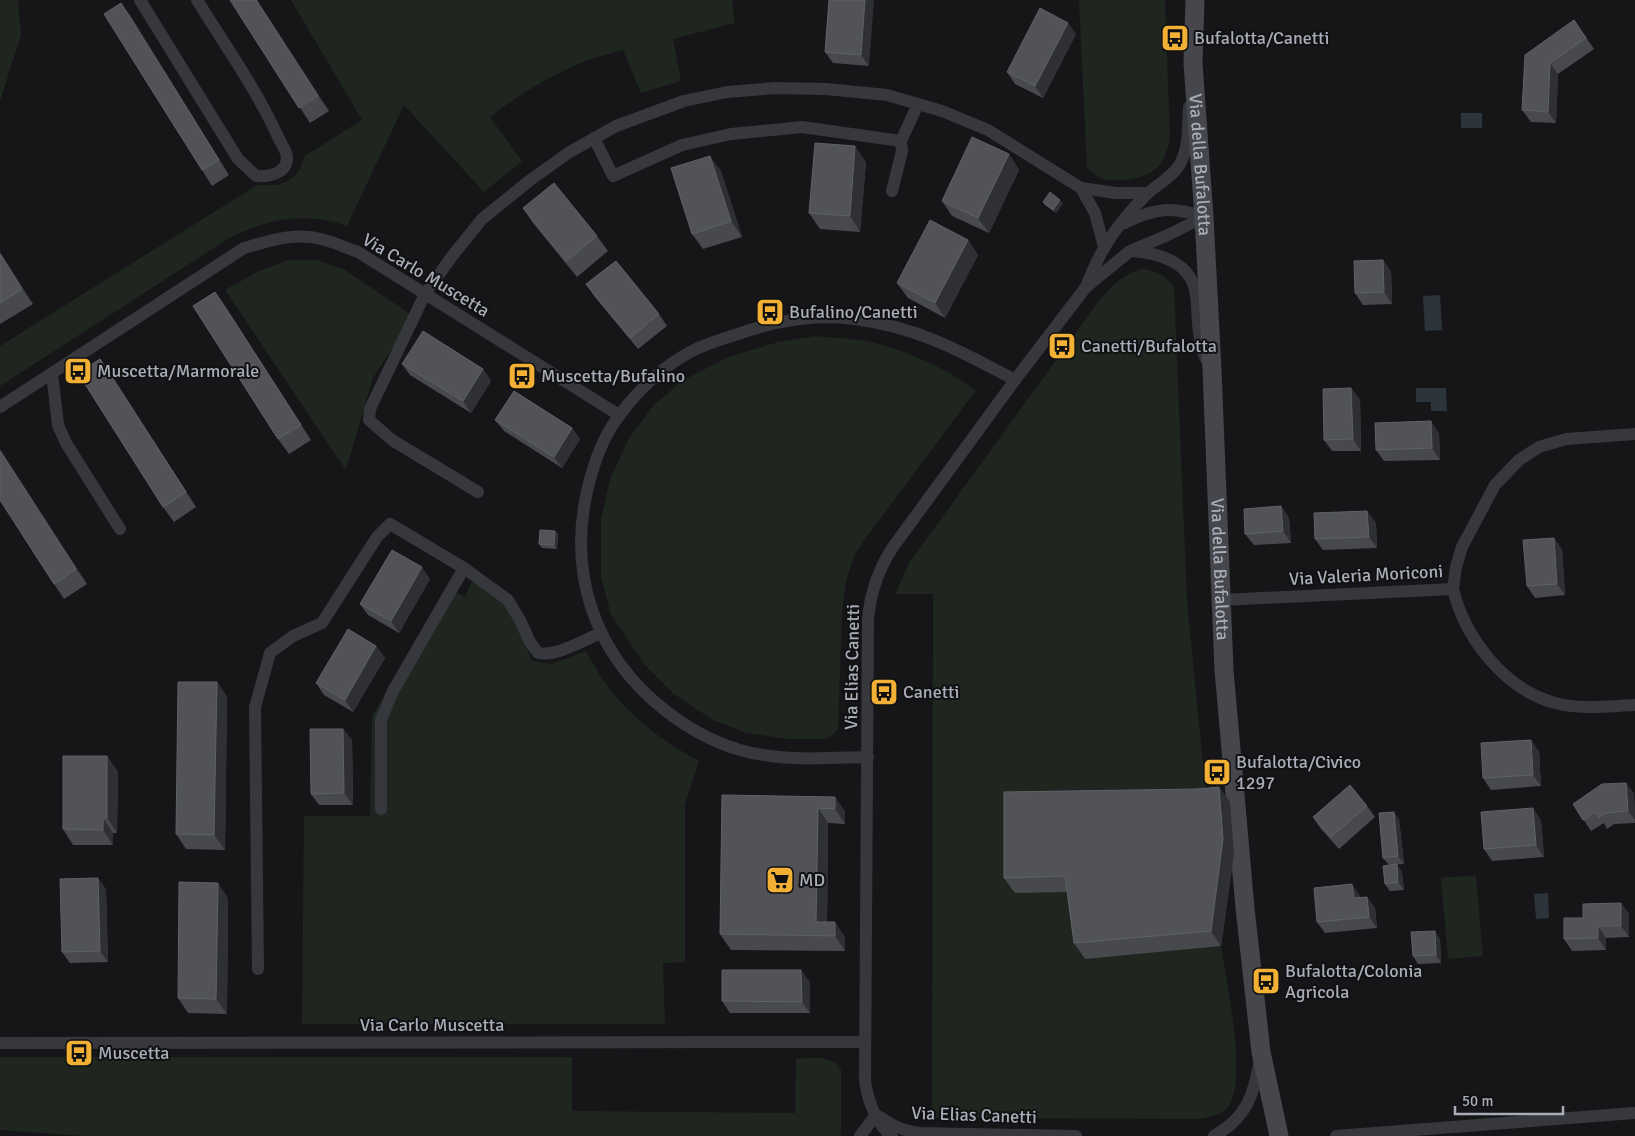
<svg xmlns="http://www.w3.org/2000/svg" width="1635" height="1136" viewBox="0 0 1635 1136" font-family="Signika,sans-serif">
<rect width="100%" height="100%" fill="#161618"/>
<g fill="#1e261f">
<polygon points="0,0 18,0 21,35 0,101"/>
<path d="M291,0h441l3,23 -62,16 8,42 -40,12 -18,-43c-13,4 -28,7 -40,12 -33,14 -65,33 -93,55l32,44 -38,31 -80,-87 -57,121c-43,-14 -76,-8 -116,11l-231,149v-40l257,-161h20l10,-4 7,-4 6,-8 5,-13 57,-36z"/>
<path d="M1079,0h86l5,137c-4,31 -20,42 -51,43 -6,0 -13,1 -19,-2 -5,-3 -9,-7 -13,-9z"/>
<polygon points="288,260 317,260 345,270 413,316 373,378 346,470 225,290 259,271"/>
<path d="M1142,269c15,2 23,6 32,18l13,314 20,203 -131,88 145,54c5,33 28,138 6,162 -7,8 -18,9 -28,11l-267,-1 1,-524h-38l14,-31 192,-265c12,-14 23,-24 41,-29z"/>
<path d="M815,336c18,2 37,2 55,6 37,8 74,26 106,48l-110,148 -12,18 -8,25 -4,31 -4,118 -11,9h-39l-42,-6 -33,-13 -39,-26 -31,-31 -32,-48 -10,-38v-57l9,-41 19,-41 25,-33 28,-24 44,-23 52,-16z"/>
<path d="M474,577l37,27 21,57 20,3 34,-13c26,51 63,83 113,110l-14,44v157l-22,1 2,61h-363l2,-208h66l2,-100 76,-127 17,8z"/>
<polygon points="1476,875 1483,956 1448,959 1441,878"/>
<path d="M0,1057h572v54l223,2 1,-54c16,-1 35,-5 45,11v62l-1,4h-757l-83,-6z"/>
</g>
<g fill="#2c353c">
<rect x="1461" y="113" width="21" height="15"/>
<polygon points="1440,295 1442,330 1425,331 1423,296"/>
<polygon points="1416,388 1446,388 1447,411 1431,411 1431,402 1416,402"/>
<polygon points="1548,893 1549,918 1536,919 1534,894"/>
</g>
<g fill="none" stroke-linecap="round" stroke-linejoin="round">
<g stroke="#37383d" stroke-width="12">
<path d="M140,0l98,159 18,17c12,1 32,-2 31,-20 -1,-5 -6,-13 -8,-17 -22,-49 -54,-94 -82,-139"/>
<polyline points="594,138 613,176 682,145 731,134 802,127 901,141"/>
<polyline points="1081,188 1095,213 1104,247"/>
<polyline points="892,191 902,151 901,141 918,104"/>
<path d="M1125,223c29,-15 48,-17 79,-6"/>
<path d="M1132,251c28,2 61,12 64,45 3,23 0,44 11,65"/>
<path d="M1086,287c14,-38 32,-64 60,-92 11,-11 26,-17 34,-31 9,-16 8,-39 9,-57"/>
<polyline points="52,373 58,425 66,443 120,529"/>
<path d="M0,407l244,-159c25,-7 51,-16 77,-9 13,3 25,9 37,13l261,163"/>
<polyline points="478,492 392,440 369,420 370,409 425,294 453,255 482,219 529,181 568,153 616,126 684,101 727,92 775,88 826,89 887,95 942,111 988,130 1081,188 1116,193 1148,193"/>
<polyline points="1453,589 1456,567 1462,547 1495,485 1519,460 1539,447 1566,439 1635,434"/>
<path d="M1221,600l232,-11c12,49 51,100 102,114 26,7 54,3 80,2"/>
<path d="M868,757c-43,1 -87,5 -128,-7 -27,-8 -51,-21 -74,-39 -72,-56 -100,-139 -77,-228 6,-23 15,-48 30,-67 19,-26 45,-50 73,-65 15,-8 31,-12 46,-17 37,-13 78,-20 117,-15 62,8 106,32 160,61"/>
<polyline points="381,809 381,720 393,691 464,568"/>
<path d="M258,969l-3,-262 15,-54 23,-17 29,-13 55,-86 13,-13 74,44 44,32 12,20 10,22 8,11c18,4 46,-13 63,-20"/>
<polyline points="0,1043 864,1042"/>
<path d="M880,1117c12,9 23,14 39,16l157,3"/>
<polyline points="860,1136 876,1115"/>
<path d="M892,1136c-16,-11 -25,-38 -27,-56l3,-460c2,-27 10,-50 25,-73l122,-167 71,-93 44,-36 38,-16 36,-18"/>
<path d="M1214,1136c33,-18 40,-42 46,-77"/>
<polyline points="1336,1136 1635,1113"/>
</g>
<path stroke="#45474d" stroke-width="19" id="s1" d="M1195,0l-2,63 11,154 8,152 12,301 21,238 16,144 18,84"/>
</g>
<g fill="#47494d">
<polygon points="230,0 257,0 329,111 310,123"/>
<polygon points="829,0 869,66 833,63 825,52"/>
<polygon points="121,3 132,18 229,175 212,186 202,170"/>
<polygon points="1574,20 1594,49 1558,74 1556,123 1531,122 1522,110"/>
<polygon points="1076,34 1043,98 1015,84 1007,72"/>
<polygon points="1009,154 1019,170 989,233 952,216 942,201"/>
<polygon points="866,162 860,232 820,229 809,213"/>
<polygon points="721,171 742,237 703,249 692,234"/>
<polygon points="1043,202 1063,203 1056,213 1045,205"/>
<polygon points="523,208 597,236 608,251 577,277 533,223"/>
<polygon points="968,240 978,255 945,318 908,298 897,283"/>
<polygon points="0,252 33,304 0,324"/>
<polygon points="1383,260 1391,272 1392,304 1363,305 1355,293"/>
<polygon points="586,284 659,314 667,326 638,349 594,296"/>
<polygon points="215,292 226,307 311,440 289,454 278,439"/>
<polygon points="402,364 483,369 491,381 471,413 410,375"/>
<polygon points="111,374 196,507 174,522 163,507"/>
<polygon points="1351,388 1360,400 1361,451 1332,451 1324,440"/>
<polygon points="495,420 572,428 580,439 562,468 504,431"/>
<polygon points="1439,433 1440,460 1384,461 1376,450"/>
<polygon points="0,449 87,584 64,599 54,584"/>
<polygon points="1281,506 1289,518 1291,543 1254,545 1245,534"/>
<polygon points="1376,523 1377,548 1323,550 1315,539"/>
<polygon points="555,531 558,534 557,549 542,548 539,544"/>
<polygon points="1562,549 1565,595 1535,598 1527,586"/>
<polygon points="430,579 399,633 368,615 360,604"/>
<polygon points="376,646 385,658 353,712 324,695 316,683"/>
<polygon points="217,682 227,697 225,850 186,849 176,834"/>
<polygon points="343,729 352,740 353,805 319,805 311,794"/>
<polygon points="1539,751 1541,786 1491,790 1483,778"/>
<polygon points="107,756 118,772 117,833 113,833 113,845 73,845 63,829"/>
<polygon points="1626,783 1634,794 1635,823 1614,824 1607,829 1604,823 1591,831 1573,804"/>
<polygon points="1219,787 1230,802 1234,854 1221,946 1085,959 1074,943 1067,892 1015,893 1004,878 1196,789"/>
<polygon points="722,795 835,797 845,812 845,824 828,823 827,922 845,937 845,951 731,950 720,934"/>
<polygon points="1367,806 1375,817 1339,849 1321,829 1313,817"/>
<polygon points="1399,819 1404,864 1389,865 1383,858"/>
<polygon points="1541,820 1544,857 1492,861 1484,849"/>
<polygon points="1402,872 1404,890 1390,891 1385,884"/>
<polygon points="106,889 108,962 70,963 62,952"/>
<polygon points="1360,896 1360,898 1367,897 1375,908 1377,928 1325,933 1317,922"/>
<polygon points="228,898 227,1014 188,1013 178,998"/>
<polygon points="1621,903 1629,914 1629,937 1606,938 1606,950 1572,951 1564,939 1583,918"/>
<polygon points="1440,939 1441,963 1418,964 1413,956"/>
<polygon points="810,982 810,1013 730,1013 722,1001"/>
</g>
<g fill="#2f3033">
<polygon points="256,0 257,0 329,111 318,96"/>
<polygon points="865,0 874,0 869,66 861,55"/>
<polygon points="121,3 132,18 229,175 219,160"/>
<polygon points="1068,23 1076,34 1043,98 1035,86"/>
<polygon points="1550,63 1558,74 1556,123 1548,112"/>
<polygon points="855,146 866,162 860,232 850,216"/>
<polygon points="1009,154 1019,170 989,233 978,218"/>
<polygon points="710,156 721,171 742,237 731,221"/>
<polygon points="1060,200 1063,203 1056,213 1053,210"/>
<polygon points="968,240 978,255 945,318 935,303"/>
<polygon points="0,252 33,304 22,289 0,254"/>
<polygon points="1383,260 1391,272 1392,304 1384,292"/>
<polygon points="215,292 226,307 311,440 301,425"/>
<polygon points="100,359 111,374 196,507 186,492"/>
<polygon points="483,369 491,381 471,413 463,401"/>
<polygon points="1351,388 1360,400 1361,451 1353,439"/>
<polygon points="1431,421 1439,433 1440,460 1432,448"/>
<polygon points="572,428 580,439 562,468 554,457"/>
<polygon points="0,449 87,584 76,569 0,451"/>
<polygon points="1281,506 1289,518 1291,543 1283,531"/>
<polygon points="1367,511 1376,523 1377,548 1369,537"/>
<polygon points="555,531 558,534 557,549 554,545"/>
<polygon points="1554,538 1562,549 1565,595 1557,584"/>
<polygon points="422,567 430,579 399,633 391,621"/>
<polygon points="376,646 385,658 353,712 345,700"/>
<polygon points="217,682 227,697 225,850 214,835"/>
<polygon points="343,729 352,740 353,805 344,793"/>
<polygon points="1531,740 1539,751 1541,786 1533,775"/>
<polygon points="107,756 118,772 117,833 107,818"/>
<polygon points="1626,783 1634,794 1635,820 1628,811"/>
<polygon points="1219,787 1230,802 1234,854 1221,946 1211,931"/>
<polygon points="835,797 845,812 845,824 835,809"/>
<polygon points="818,808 828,823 827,937 816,922"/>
<polygon points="1533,808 1541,820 1544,857 1536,845"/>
<polygon points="1394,812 1399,819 1404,864 1398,856"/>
<polygon points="103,818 113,833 113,845 103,830"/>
<polygon points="1397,864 1402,872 1404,890 1398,882"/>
<polygon points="98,878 106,889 108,962 100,951"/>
<polygon points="218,883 228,898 227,1014 216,999"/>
<polygon points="1352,884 1360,896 1362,910 1354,898"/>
<polygon points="1367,897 1375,908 1377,928 1369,917"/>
<polygon points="1621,903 1629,914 1629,937 1621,926"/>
<polygon points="835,922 845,937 845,951 835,936"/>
<polygon points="1598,926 1606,938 1606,950 1598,938"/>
<polygon points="1435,931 1440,939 1441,963 1436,955"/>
<polygon points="801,970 810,982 810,1013 802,1002"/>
</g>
<g fill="#525359" stroke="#5f6168">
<polygon points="230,0 256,0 318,96 299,108"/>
<polygon points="829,0 865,0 861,55 825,52"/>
<polygon points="121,3 219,160 202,170 104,14"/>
<polygon points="1040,8 1068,23 1035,86 1007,72"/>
<polygon points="1574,20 1586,38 1550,63 1548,112 1522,110 1525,55"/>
<polygon points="972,137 1009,154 978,218 942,201"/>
<polygon points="815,143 855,146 850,216 809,213"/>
<polygon points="710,156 731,221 692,234 671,168"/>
<polygon points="554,183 597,236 566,261 523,208"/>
<polygon points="1050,192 1060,200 1053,210 1043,202"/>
<polygon points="930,220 968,240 935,303 897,283"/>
<polygon points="0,254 22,289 0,303"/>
<polygon points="1383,260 1384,292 1355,293 1354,261"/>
<polygon points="616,261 659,314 630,338 586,284"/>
<polygon points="215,292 301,425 278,439 193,306"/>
<polygon points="423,331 483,369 463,401 402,364"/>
<polygon points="100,359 186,492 163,507 78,373"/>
<polygon points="1351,388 1353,439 1324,440 1323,389"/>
<polygon points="514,391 572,428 554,457 495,420"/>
<polygon points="1431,421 1432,448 1376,450 1375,423"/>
<polygon points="0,451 76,569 54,584 0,500"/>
<polygon points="1281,506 1283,531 1245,534 1244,509"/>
<polygon points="1367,511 1369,537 1315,539 1314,513"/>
<polygon points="540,530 555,531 554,545 539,544"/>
<polygon points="1554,538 1557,584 1527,586 1523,540"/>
<polygon points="392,550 422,567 391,621 360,604"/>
<polygon points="348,629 376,646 345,700 316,683"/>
<polygon points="178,682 217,682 214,835 176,834"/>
<polygon points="310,729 343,729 344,793 311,794"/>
<polygon points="1531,740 1533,775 1483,778 1481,743"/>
<polygon points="63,756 107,756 107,818 103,818 103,830 63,829"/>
<polygon points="1626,783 1628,811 1606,813 1599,817 1595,812 1583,820 1573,804 1602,784"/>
<polygon points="1350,785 1367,806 1331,837 1313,817"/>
<polygon points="1219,787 1223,839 1211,931 1074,943 1065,876 1004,878 1004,792 1196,789"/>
<polygon points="722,795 835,797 835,809 818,808 816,922 835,922 835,936 720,934"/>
<polygon points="1533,808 1536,845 1484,849 1481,812"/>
<polygon points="1394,812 1398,856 1383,858 1379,813"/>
<polygon points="1397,864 1398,882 1385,884 1383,866"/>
<polygon points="98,878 100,951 62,952 60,879"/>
<polygon points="179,882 218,883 216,999 178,998"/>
<polygon points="1352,884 1354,898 1367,897 1369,917 1317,922 1314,888"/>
<polygon points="1621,903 1621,926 1598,926 1598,938 1564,939 1564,918 1583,918 1583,904"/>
<polygon points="1435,931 1436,955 1413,956 1411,932"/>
<polygon points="722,970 801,970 802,1002 722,1001"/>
</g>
<defs>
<symbol id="bus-square" viewBox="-11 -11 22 22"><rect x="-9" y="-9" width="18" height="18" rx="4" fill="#f2b134" stroke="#111113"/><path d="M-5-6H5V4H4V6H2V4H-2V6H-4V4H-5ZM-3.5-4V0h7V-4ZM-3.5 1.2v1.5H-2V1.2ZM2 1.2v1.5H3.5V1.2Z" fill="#111"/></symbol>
<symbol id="supermarket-square" viewBox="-11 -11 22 22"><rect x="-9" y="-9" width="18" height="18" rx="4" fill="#f2b134" stroke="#111113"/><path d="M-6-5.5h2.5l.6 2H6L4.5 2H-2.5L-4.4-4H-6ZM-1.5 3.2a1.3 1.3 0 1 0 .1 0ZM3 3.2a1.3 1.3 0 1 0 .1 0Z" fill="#111"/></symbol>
</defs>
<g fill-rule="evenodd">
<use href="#bus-square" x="1159" y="22" width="32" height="32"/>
<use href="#bus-square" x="754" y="296" width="32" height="32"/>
<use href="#bus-square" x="1046" y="330" width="32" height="32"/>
<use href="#bus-square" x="62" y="355" width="32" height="32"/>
<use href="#bus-square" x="506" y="360" width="32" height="32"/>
<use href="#bus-square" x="868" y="676" width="32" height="32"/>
<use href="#bus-square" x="1201" y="756" width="32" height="32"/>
<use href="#supermarket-square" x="764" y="864" width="32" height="32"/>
<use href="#bus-square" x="1250" y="965" width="32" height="32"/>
<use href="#bus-square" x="63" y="1037" width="32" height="32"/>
</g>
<g text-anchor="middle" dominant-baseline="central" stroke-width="4" stroke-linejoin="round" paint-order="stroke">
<g font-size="18" fill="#a8adb8" stroke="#111113" text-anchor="start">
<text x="1194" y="38">Bufalotta/Canetti</text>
<text x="789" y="312">Bufalino/Canetti</text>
<text x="1081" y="346">Canetti/Bufalotta</text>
<text x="97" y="371">Muscetta/Marmorale</text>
<text x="541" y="376">Muscetta/Bufalino</text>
<text x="903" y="692">Canetti</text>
<text x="1236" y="762">Bufalotta/Civico<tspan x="1236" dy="21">1297</tspan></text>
<text x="799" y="880">MD</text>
<text x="1285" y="971">Bufalotta/Colonia<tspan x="1285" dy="21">Agricola</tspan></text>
<text x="98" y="1053">Muscetta</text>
</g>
<g font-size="18" fill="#a8adb8" stroke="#111113">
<text stroke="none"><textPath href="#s1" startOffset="165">Via della Bufalotta</textPath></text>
<text transform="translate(426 275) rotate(31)">Via Carlo Muscetta</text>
<text stroke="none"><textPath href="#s1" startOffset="570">Via della Bufalotta</textPath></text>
<text transform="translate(1366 575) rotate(-3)">Via Valeria Moriconi</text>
<text transform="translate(852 667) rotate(-89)">Via Elias Canetti</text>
<text x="432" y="1025">Via Carlo Muscetta</text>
<text transform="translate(974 1115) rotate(2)">Via Elias Canetti</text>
</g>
</g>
<path d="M1455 1106v8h108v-8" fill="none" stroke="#a8adb8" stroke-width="2.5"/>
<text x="1462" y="1106" font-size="15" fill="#a8adb8" stroke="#111113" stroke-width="4" paint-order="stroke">50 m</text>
</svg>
